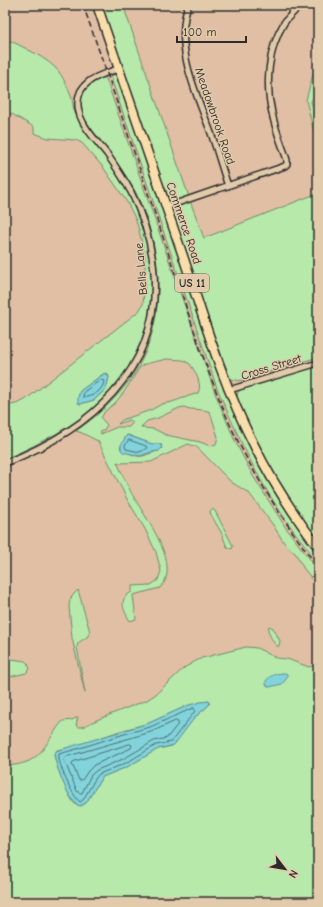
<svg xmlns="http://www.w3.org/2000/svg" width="323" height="907" viewBox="0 0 323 907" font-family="'Comic Neue',sans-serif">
<rect width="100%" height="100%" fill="#e0bfa5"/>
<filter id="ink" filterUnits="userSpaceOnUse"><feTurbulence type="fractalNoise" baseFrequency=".025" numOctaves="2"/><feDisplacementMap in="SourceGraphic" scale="8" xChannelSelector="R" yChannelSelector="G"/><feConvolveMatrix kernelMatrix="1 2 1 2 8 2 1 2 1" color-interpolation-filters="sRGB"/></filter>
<g filter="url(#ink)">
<g fill="#b6e9aa" stroke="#708a6a" fill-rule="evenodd">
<polygon points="100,5 123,5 189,197 171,203 167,200"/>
<path d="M5,38c15,8 44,20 54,34 5,7 10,18 13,27 1,4 1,8 2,12 3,7 8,13 13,20 17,25 36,49 49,76 29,66 20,142 -33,193 -28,26 -64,44 -98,59v-53l11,-2 9,-4 114,-89 4,-7 2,-21v-27l-6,-26 -4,-12 -8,-16 -24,-35 -21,-24 -6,-3 -28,-2 -14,-5v-6l-29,-17zM107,373l2,4 -3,12 -12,11 -14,4 -2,-6 2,-7 23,-17z"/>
<polygon points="315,67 318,76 318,93 313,97 311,102 318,123 318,148 306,100"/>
<path d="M110,75h5l3,3 109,313 70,133 21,27v11c-14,-18 -28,-35 -40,-54 -25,-37 -43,-79 -61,-120z"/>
<path d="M105,76l110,317 19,46 19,37 33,52 32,42v16l-14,-17 -8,-15 -11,-10 -12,-19 -24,-32 -18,-11 -34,-35 -9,-3 -37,18 -31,1 -3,-1c4,9 8,19 13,28 11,23 54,74 30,98l-27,7 3,24 -6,2c-6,-10 -13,-22 2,-29v-6l19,-1 7,-5 3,-9 -5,-19 -11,-23 -18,-30 -29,-58 -16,-8 -6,-2c20,-14 38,-30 53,-50 40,-54 35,-130 7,-188 -5,-10 -12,-19 -18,-28 -11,-14 -21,-28 -31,-42 -12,-22 -6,-38 18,-47zM167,359l16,1 7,4c5,7 13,21 8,29l-26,9 -10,2 -11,6 -29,10 -4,4 11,-4 4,2 -4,5h-12l-16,7 -1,-2 4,-2 3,-5 -6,-7 4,-7 10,-8 9,-11 16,-25 5,-3zM184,407c8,4 18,1 26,5l8,25 -2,7 -6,2 -10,-4 -34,-7 -12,-6 -11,-1 -2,-1 6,-6 11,-3 21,-10zM128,435l24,9 10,1 -3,6c-6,1 -10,3 -16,5 -8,2 -17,-5 -23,-8l6,-12z"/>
<path d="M318,193v164l-72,22c-7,2 -10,2 -16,-1l-25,-67 -33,-99v-3l3,-2 15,-6 14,37z"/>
<polygon points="318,366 318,541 288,499 258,446 237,397 238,392 243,388"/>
<polygon points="212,509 215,511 233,546 232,549 227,547 221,532 211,515 210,511"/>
<polygon points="78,590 90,632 87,637 78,643 77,647 85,693 72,638 69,606 70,600 73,595"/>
<path d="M269,626l4,2 7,13 -1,5h-2c-5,-5 -7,-10 -9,-16z"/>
<path d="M246,647l11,1 19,10 11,1 22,8 9,-3v238h-313v-136c27,-2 33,-8 47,-30 3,-5 7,-11 11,-15l9,-1 6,-3 -2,8 3,2h3l17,-8 48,-19 9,-6 28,-26 10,-6 8,-4zM209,701v4l-14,12 -23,29 -14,3 -31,18 -25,10 -16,26 -5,3c-2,-1 -4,-1 -6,-2 -7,-7 -20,-40 -21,-50l3,-4 19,-4 44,-15 29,-8 40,-18z"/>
<polygon points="5,658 25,661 28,664 30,669 26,673 5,678"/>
</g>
<g fill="#82d3db" stroke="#5f9095">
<polygon points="105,373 109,377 106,389 94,400 80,404 78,403 78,398 80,391"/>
<polygon points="127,435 152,444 160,444 162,448 159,451 151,452 140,456 123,452 121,450 121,445"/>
<path d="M285,673l2,1v4l-5,6 -12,3 -4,-2v-4c4,-6 11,-8 19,-8z"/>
<path d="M209,701l1,1 -1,3 -14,12 -21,28 -16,4 -31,18 -25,10 -16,26 -6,3c-11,-2 -24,-41 -26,-52l2,-3 93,-28 40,-18 11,-3z"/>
</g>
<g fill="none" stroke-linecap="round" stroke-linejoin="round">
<g stroke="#4e6e71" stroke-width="1">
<path d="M101,380l3,1c-1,10 -13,17 -21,16l1,-5z"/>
<polygon points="129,440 146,446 147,448 140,452 126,449 125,446"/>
<path d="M194,708l1,3 -24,31 -15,3 -30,18 -27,11 -4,5 -12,21 -3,2c-7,-5 -23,-39 -21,-48l18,-5 44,-14 29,-8z"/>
<polygon points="176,721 178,722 178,724 167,738 154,741 123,759 97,770 91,775 82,793 80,793 77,791 64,760 65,757 151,732"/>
<polygon points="130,744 132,745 131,748 94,765 88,771 82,780 79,780 72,764 73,762"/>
</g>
<defs>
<g id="minor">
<path d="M188,5c-14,43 8,88 23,128 6,17 11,35 17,53"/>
<path d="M166,207l119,-41 2,-2v-4c-5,-15 -12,-31 -15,-47 -7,-29 -4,-64 12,-90 5,-7 11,-12 17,-18"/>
<polyline points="229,390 318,363"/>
<path d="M5,463c83,-32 156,-92 149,-190 -2,-28 -10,-55 -23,-81 -7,-13 -15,-25 -24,-38 -11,-14 -28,-30 -29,-48 -2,-25 22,-31 40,-37"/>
</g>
<path id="primary" d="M97,5c29,84 57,168 86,251 21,64 40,129 71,189 18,37 40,70 64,102"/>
</defs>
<use href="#minor" stroke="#2b2b2b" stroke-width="8"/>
<use href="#primary" stroke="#2b2b2b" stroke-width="11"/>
<use href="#minor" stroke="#e2cbab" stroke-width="5"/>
<use href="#primary" stroke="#f9deab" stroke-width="8"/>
<path stroke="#2b2b2b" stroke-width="1.5" stroke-dasharray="6 3" stroke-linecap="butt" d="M83,5c28,79 55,159 82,238 21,62 40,126 67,186 23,49 53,94 86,138"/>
</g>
</g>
<g text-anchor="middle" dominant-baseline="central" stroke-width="3" stroke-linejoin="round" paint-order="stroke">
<rect fill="#e2cbab" stroke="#625b51" stroke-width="1" x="175" y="274" width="34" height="18" rx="3"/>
<g font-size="11" font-weight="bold" fill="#2b2b2b">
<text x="192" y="283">US 11</text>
</g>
<g font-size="12" fill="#2b2b2b" stroke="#e2cbab">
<text transform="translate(215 116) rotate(71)">Meadowbrook Road</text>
<text transform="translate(184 223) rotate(71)">Commerce Road</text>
<text transform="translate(141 269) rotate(-95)">Bells Lane</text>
<text transform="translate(271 367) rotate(-17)">Cross Street</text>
</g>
</g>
<rect width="323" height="907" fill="none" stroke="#e2cbab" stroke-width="20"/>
<rect x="10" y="10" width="303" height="887" fill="none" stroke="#2b2b2b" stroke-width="1.5" filter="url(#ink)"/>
<g transform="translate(285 869) rotate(121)" stroke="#e2cbab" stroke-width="3" paint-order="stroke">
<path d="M0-3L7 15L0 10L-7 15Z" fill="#2b2b2b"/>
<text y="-6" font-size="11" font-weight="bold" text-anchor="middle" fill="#2b2b2b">N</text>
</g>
<path d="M177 36v6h69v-6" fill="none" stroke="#2b2b2b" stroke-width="2"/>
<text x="183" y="36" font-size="12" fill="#2b2b2b" stroke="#e2cbab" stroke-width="3" paint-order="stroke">100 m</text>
</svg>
